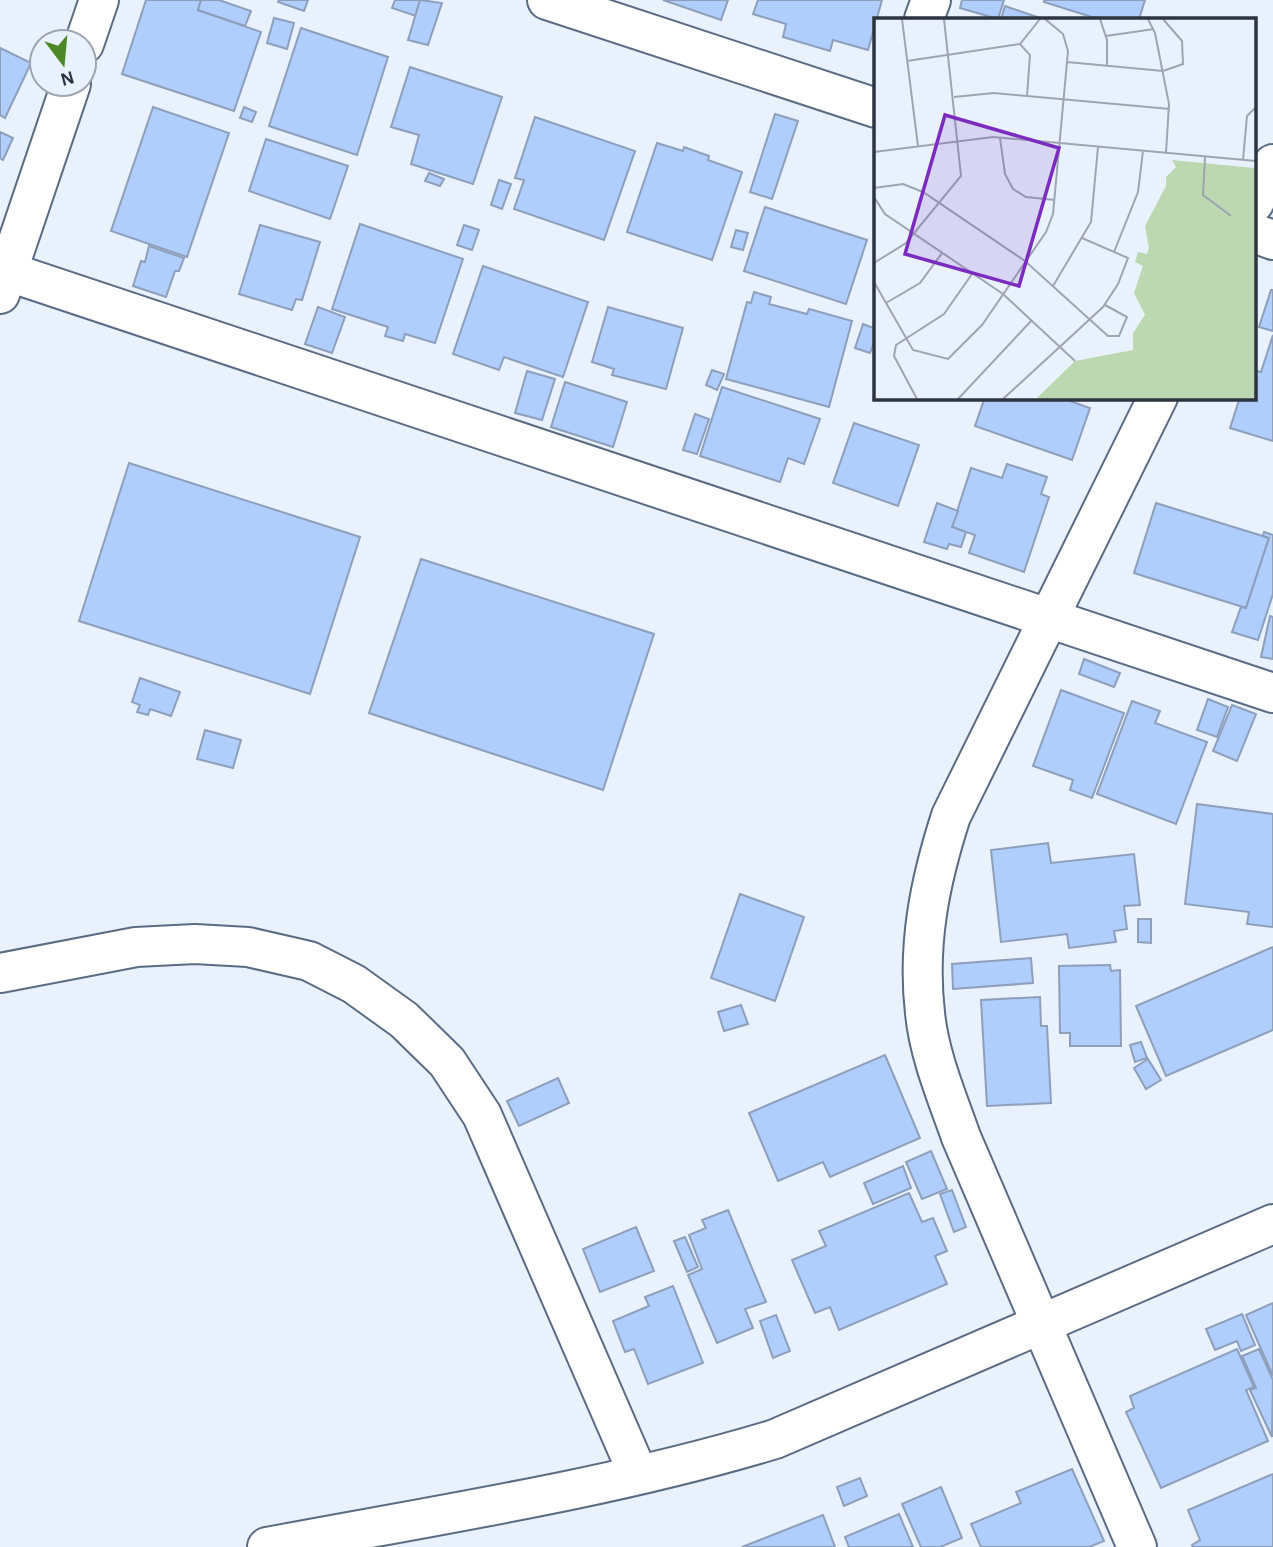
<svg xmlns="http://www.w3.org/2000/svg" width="1273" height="1547" viewBox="0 0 1273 1547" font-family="'Alegreya Sans',sans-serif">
<rect width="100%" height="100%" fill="#e9f1fd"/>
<g fill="#afcdfd" stroke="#8d9fbb" stroke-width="2">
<polygon points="146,0 201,0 198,10 261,32 234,111 122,74"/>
<polygon points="201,0 219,0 251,11 245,26 198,10"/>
<polygon points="279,0 308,0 304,11 278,2"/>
<polygon points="395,0 420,0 416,16 392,8"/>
<polygon points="420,0 442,3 428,45 408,40"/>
<polygon points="663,0 728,0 721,20"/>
<polygon points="758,0 882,0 868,50 833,40 830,51 783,37 786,24 753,14"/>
<polygon points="962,0 1004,0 998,19 960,8"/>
<polygon points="1044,0 1145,0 1139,19 1098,19 1044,2"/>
<polygon points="1005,6 1043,19 1001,19"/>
<polygon points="274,18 294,23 287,49 267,43"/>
<polygon points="301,28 388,57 357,155 269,126"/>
<polygon points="0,48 31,63 5,118 0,115"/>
<polygon points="410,67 502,97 473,184 411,164 419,135 391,127"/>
<polygon points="153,107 229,133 187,257 111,231"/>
<polygon points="244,107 256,112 252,122 240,118"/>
<polygon points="775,114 798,121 772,199 750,192"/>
<polygon points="535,117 635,151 604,240 514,209 524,180 515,178"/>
<polygon points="0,132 13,138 3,160 0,158"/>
<polygon points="266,139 348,166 330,219 249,191"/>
<polygon points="657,143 683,151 684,147 709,156 708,160 742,172 712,260 627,232"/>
<polygon points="429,173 444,179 440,186 425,181"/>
<polygon points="499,180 511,184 502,209 491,205"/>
<polygon points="765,207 867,240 846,304 744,271"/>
<polygon points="360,224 463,259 435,343 405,334 403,341 385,336 388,327 332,309"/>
<polygon points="260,225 320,242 302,300 296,299 292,310 239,294"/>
<polygon points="464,225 479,230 472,250 457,245"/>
<polygon points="736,230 748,233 743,250 731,247"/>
<polygon points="149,246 184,258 179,271 175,271 166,297 133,286 141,261 145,262"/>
<polygon points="483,266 588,302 563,377 504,357 499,370 453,354"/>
<polygon points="1271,290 1273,290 1273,331 1259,327"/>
<polygon points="754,292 771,297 769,304 807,314 809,309 852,321 829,407 726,379 747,302 751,303"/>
<polygon points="318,307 345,317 332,353 305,344"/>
<polygon points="608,307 683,328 666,389 612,375 614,369 592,362"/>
<polygon points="863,324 876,329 876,337 870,353 855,348"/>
<polygon points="1273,335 1273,441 1230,428 1240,397 1254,397 1254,370 1261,372"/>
<polygon points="712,370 724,374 717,390 706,385"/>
<polygon points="527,371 555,379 542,420 515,413"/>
<polygon points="565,382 627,402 613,447 551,427"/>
<polygon points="722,387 820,419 804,464 788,458 780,482 700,456"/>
<polygon points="985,397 1059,397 1090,408 1072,460 975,426"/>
<polygon points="695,414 709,419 697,454 683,450"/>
<polygon points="854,423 919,445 898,506 833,483"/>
<polygon points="129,463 360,537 310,694 79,621"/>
<polygon points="1007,464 1047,477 1041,494 1049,497 1024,572 969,553 975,535 952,527 971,468 1002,478"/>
<polygon points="937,503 958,511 952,527 966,532 961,547 949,544 947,549 924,542"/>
<polygon points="1156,503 1269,538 1246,608 1134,573"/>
<polygon points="1264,532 1273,535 1273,594 1258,640 1232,632 1241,607 1246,608 1269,538 1263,536"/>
<polygon points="421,559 654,634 603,790 369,713"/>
<polygon points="1270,616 1273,617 1273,659 1261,657"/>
<polygon points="1084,659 1120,673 1114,687 1079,674"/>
<polygon points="140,678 180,692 171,716 150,709 148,715 137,712 140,705 132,702"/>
<polygon points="1061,690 1124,713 1092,798 1070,790 1073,780 1033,766"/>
<polygon points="1208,699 1228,707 1217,737 1197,730"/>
<polygon points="1132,701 1160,711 1155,723 1207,742 1176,824 1097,794"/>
<polygon points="1232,705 1256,714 1237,761 1213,751"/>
<polygon points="205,730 241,740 233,768 197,759"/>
<polygon points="1197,804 1273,814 1273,927 1247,924 1249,912 1185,904"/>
<polygon points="1048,843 1051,863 1134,854 1140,905 1124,906 1127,929 1114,931 1116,942 1069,948 1067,934 1001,942 991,850"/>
<polygon points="740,894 804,917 775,1001 711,978"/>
<polygon points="1138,919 1151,919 1151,943 1138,942"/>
<polygon points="1273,947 1273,1030 1166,1076 1136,1006"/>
<polygon points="1031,958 1033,983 953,989 952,964"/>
<polygon points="1110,965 1111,971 1120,970 1121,1046 1070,1046 1070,1033 1060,1033 1059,966"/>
<polygon points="1040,997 1041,1026 1047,1026 1051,1103 987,1106 981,1000"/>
<polygon points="741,1005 748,1024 724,1031 718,1012"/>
<polygon points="1141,1042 1147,1058 1135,1062 1130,1045"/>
<polygon points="885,1055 920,1138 830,1177 823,1162 778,1181 749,1113"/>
<polygon points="1148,1059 1161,1080 1146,1089 1134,1068"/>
<polygon points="558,1078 569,1103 519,1126 507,1101"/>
<polygon points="931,1151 947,1189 922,1199 906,1162"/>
<polygon points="903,1166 911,1188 873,1204 864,1183"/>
<polygon points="952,1190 966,1227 954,1232 940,1194"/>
<polygon points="909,1193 922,1222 933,1218 947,1251 935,1256 947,1284 839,1330 830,1307 815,1313 792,1260 826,1246 819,1231"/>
<polygon points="728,1210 766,1302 745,1309 753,1328 717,1343 688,1275 702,1269 689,1235 706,1228 702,1220"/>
<polygon points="636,1227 654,1271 600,1292 583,1249"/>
<polygon points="685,1237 698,1267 687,1272 674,1241"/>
<polygon points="673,1286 703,1363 648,1384 634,1349 625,1352 613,1321 649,1306 645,1297"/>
<polygon points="1273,1303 1273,1376 1246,1315"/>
<polygon points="1242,1314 1255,1345 1241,1351 1237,1341 1215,1350 1206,1329"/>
<polygon points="776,1315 790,1351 773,1358 760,1321"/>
<polygon points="1237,1349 1254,1387 1246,1390 1268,1441 1161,1488 1126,1412 1134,1408 1130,1396"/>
<polygon points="1259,1349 1273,1380 1272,1437 1250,1390 1256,1388 1242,1356"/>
<polygon points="1072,1469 1104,1541 1089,1547 981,1547 971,1524 1021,1503 1016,1492"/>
<polygon points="1273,1474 1273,1547 1193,1547 1192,1545 1200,1540 1188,1510"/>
<polygon points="860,1478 867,1496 844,1506 837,1487"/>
<polygon points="941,1487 962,1538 940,1547 921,1547 902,1504"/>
<polygon points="899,1514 913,1547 849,1547 845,1537"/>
<polygon points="823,1515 835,1547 742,1547"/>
</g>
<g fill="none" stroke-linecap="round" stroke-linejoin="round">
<defs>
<g id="minor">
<polyline points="547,0 876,108"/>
<polyline points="924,19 931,0"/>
<polyline points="84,44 99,0"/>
<polyline points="1254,203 1273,164"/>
<polyline points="1254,233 1273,240"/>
<polyline points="0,269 1273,693"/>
<polyline points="0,294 71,84"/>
<polyline points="0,973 136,947 195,944 248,947 309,961 354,984 404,1020 447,1062 482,1115 638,1474"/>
<path d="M267,1547c169,-32 343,-58 508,-108l498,-215"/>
<path d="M1137,1547l-176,-410c-14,-40 -32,-82 -36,-124 -8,-69 5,-132 26,-197l207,-419"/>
</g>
</defs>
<use href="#minor" stroke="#5a6b84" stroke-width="42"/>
<use href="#minor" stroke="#fff" stroke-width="38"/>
</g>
<g transform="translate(874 18)">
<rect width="382" height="382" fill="#e9f1fd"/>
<path d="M298,142l83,8v231h-219l39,-38 58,-11v-17l12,-18 -11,-22 9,-27 -8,-4 3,-10 9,2 2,-6 -4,-22 21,-40v-9l10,-10z" fill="#bcd8b0"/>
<path fill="none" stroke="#9ea5b1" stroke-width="2" d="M28,1l16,127M226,1l7,21v26M274,1l7,14 14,71 -3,49M232,18l48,-7M146,26l10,11 -3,41M33,43l113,-17 20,-25M193,44l96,9 20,-7 -1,-23 -19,-22M80,79l40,-4 176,16M126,120l5,36 8,15 13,8 29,3M0,134l119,-15 263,24M331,139l-2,38 28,21M369,142l4,-44 9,-9M0,170l29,-4 20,8 102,69 83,75h11l8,-19 -22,-12M0,179l11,17 118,80 72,67M240,234l24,-60 5,-41M0,245l32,-20 55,-67 -17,-157M0,264l39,68 35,9 34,-34 64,-93 7,-18 15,-163 -5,-17 -18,-15M179,268l38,-64 7,-75M12,285l34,-20 22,-30M43,381l-23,-43 2,-11 48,-31 28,-40M84,381l74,-79M129,381l100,-92 15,-23 10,-26 -46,-20"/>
<path fill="#7b2cbf" fill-opacity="0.15" stroke="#7b2cbf" stroke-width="3.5" d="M71,97l114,33 -40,138 -114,-32z"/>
<rect width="382" height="382" fill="none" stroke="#2d343f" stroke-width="3.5"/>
</g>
<g transform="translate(63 63) rotate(164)"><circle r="33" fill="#e9f1fd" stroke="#9ea5b1" stroke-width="2"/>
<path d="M0-5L12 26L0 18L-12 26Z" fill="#4c8827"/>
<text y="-10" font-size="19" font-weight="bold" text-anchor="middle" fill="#2d343f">N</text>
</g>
</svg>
